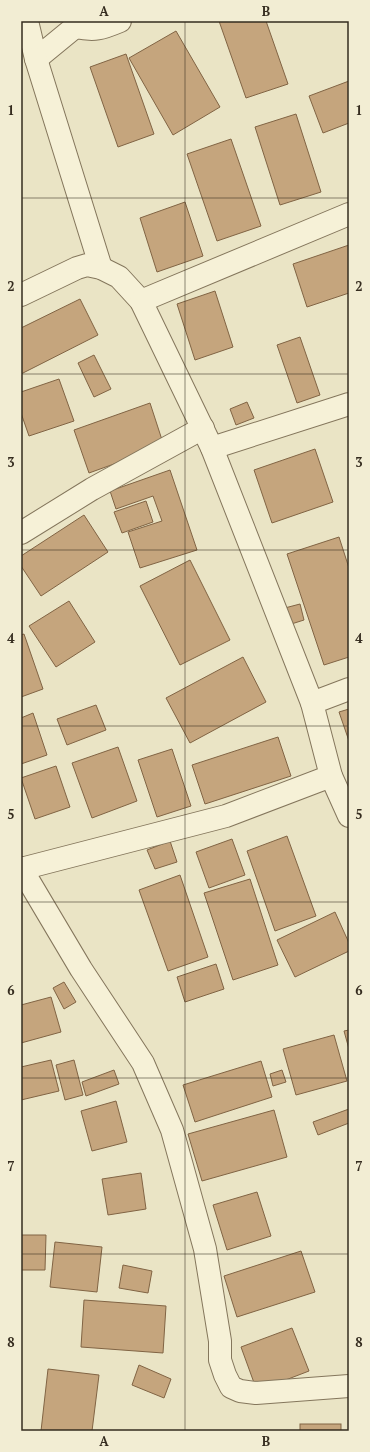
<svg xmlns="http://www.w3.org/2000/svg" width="370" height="1452" viewBox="0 0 370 1452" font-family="'PT Serif',serif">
<rect width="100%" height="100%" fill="#eae4c5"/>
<g fill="#c5a57d" stroke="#816444">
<polygon points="219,21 266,21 288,84 246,98"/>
<polygon points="176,31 220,107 173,135 129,58"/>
<polygon points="126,54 154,134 118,147 90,67"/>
<polygon points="349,81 349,123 323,133 309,96"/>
<polygon points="296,114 321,192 280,205 255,127"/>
<polygon points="231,139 261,226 217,241 187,154"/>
<polygon points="185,202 203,256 157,272 140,218"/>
<polygon points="349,245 349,293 307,307 293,264"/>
<polygon points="215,291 233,347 195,360 177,304"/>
<polygon points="80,299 98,335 21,374 21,328"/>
<polygon points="300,337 320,395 297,403 277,345"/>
<polygon points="94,355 111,389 94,397 78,363"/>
<polygon points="59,379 74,421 29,436 21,413 21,392"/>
<polygon points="247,402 254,418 236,425 230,409"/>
<polygon points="150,403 164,446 89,473 74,430"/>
<polygon points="315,449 333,502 272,523 254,470"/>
<polygon points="170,470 197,550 140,568 128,532 162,521 153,496 116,509 110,491"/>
<polygon points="146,501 153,522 122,533 114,512"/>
<polygon points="84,515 108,552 41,596 21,566 21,556"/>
<polygon points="339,537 349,568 349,657 324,665 287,554"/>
<polygon points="190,560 230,640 180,665 140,586"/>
<polygon points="69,601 95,642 56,667 29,626"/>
<polygon points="300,604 304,620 285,626 281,609"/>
<polygon points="24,634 43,689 21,697 21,635"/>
<polygon points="243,657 266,702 190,743 166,698"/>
<polygon points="96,705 106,730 67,745 57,719"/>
<polygon points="349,709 349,741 339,712"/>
<polygon points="33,713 47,755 21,764 21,718"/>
<polygon points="278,737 291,776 205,804 192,765"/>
<polygon points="118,747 137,801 92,818 72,763"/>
<polygon points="172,749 191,806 157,817 138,760"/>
<polygon points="56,766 70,807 35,819 21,778"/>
<polygon points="287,836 316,916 275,931 247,851"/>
<polygon points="232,839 245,875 209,888 196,852"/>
<polygon points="170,841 177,862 155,869 147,850"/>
<polygon points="180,875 208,957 168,971 139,890"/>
<polygon points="250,879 278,965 233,980 204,893"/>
<polygon points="335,912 349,943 349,951 295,977 277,940"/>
<polygon points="216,964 224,989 185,1002 177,977"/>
<polygon points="64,982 76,1002 64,1009 53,988"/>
<polygon points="51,997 61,1032 21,1043 21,1005"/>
<polygon points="349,1030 349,1049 344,1031"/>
<polygon points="334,1035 347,1081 296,1095 283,1049"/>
<polygon points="51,1060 59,1091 21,1100 21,1067"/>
<polygon points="74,1060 83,1095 65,1100 56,1065"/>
<polygon points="261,1061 272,1097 195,1122 183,1085"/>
<polygon points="114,1070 119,1084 86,1096 82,1082"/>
<polygon points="282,1070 286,1082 273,1086 270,1074"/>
<polygon points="116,1101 127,1142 92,1151 81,1111"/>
<polygon points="349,1109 349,1123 318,1135 313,1122"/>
<polygon points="274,1110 287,1157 202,1181 188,1134"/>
<polygon points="141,1173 146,1209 108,1215 102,1179"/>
<polygon points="257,1192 271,1236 227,1250 213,1205"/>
<polygon points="21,1235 46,1235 45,1270 21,1270"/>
<polygon points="55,1242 102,1247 97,1292 50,1287"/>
<polygon points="301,1251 315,1292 237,1317 224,1276"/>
<polygon points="123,1265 152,1271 148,1293 119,1288"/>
<polygon points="84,1300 166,1306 163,1353 81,1347"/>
<polygon points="292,1328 309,1371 257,1391 241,1347"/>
<polygon points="139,1365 171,1379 164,1398 132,1385"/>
<polygon points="48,1369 99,1375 92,1431 41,1431"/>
<rect x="300" y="1424" width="41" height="7"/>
</g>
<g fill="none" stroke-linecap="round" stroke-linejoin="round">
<defs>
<g id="street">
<path d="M27,21l9,38 39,-32c20,4 26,2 45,-6"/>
<polyline points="36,59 101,268"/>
<polyline points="21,295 77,268 87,265 101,268 119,277 141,301 212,448 312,703 331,776 349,816"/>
<polyline points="141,301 349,214"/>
<polyline points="212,448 349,404"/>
<polyline points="21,533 92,489 203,428"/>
<polyline points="312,703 349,689"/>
<polyline points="21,868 81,969 143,1063 172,1130 205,1249 220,1341 220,1360 225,1375 231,1387 240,1391 256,1393 349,1386"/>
<polyline points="21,869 226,816 331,776"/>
</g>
</defs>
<use href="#street" stroke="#84765c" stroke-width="24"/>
<use href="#street" stroke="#f6f1d7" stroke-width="22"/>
</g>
<path fill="none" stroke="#352c1f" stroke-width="1" stroke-opacity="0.55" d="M185,21v1410M21,198h328M21,374h328M21,550h328M21,726h328M21,902h328M21,1078h328M21,1254h328"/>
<rect width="370" height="1452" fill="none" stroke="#f2edd3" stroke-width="44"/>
<rect x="22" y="22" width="326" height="1408" fill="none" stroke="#352c1f" stroke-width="1.5"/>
<g font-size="13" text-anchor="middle" font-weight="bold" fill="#352c1f">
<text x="104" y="16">A</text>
<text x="266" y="16">B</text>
<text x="11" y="115">1</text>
<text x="359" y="115">1</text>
<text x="11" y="291">2</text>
<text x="359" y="291">2</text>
<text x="11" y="467">3</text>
<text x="359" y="467">3</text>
<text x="11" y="643">4</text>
<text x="359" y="643">4</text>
<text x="11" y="819">5</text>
<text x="359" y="819">5</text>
<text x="11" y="995">6</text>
<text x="359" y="995">6</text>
<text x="11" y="1171">7</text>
<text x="359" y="1171">7</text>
<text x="11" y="1347">8</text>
<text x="359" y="1347">8</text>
<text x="104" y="1446">A</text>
<text x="266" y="1446">B</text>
</g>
</svg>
